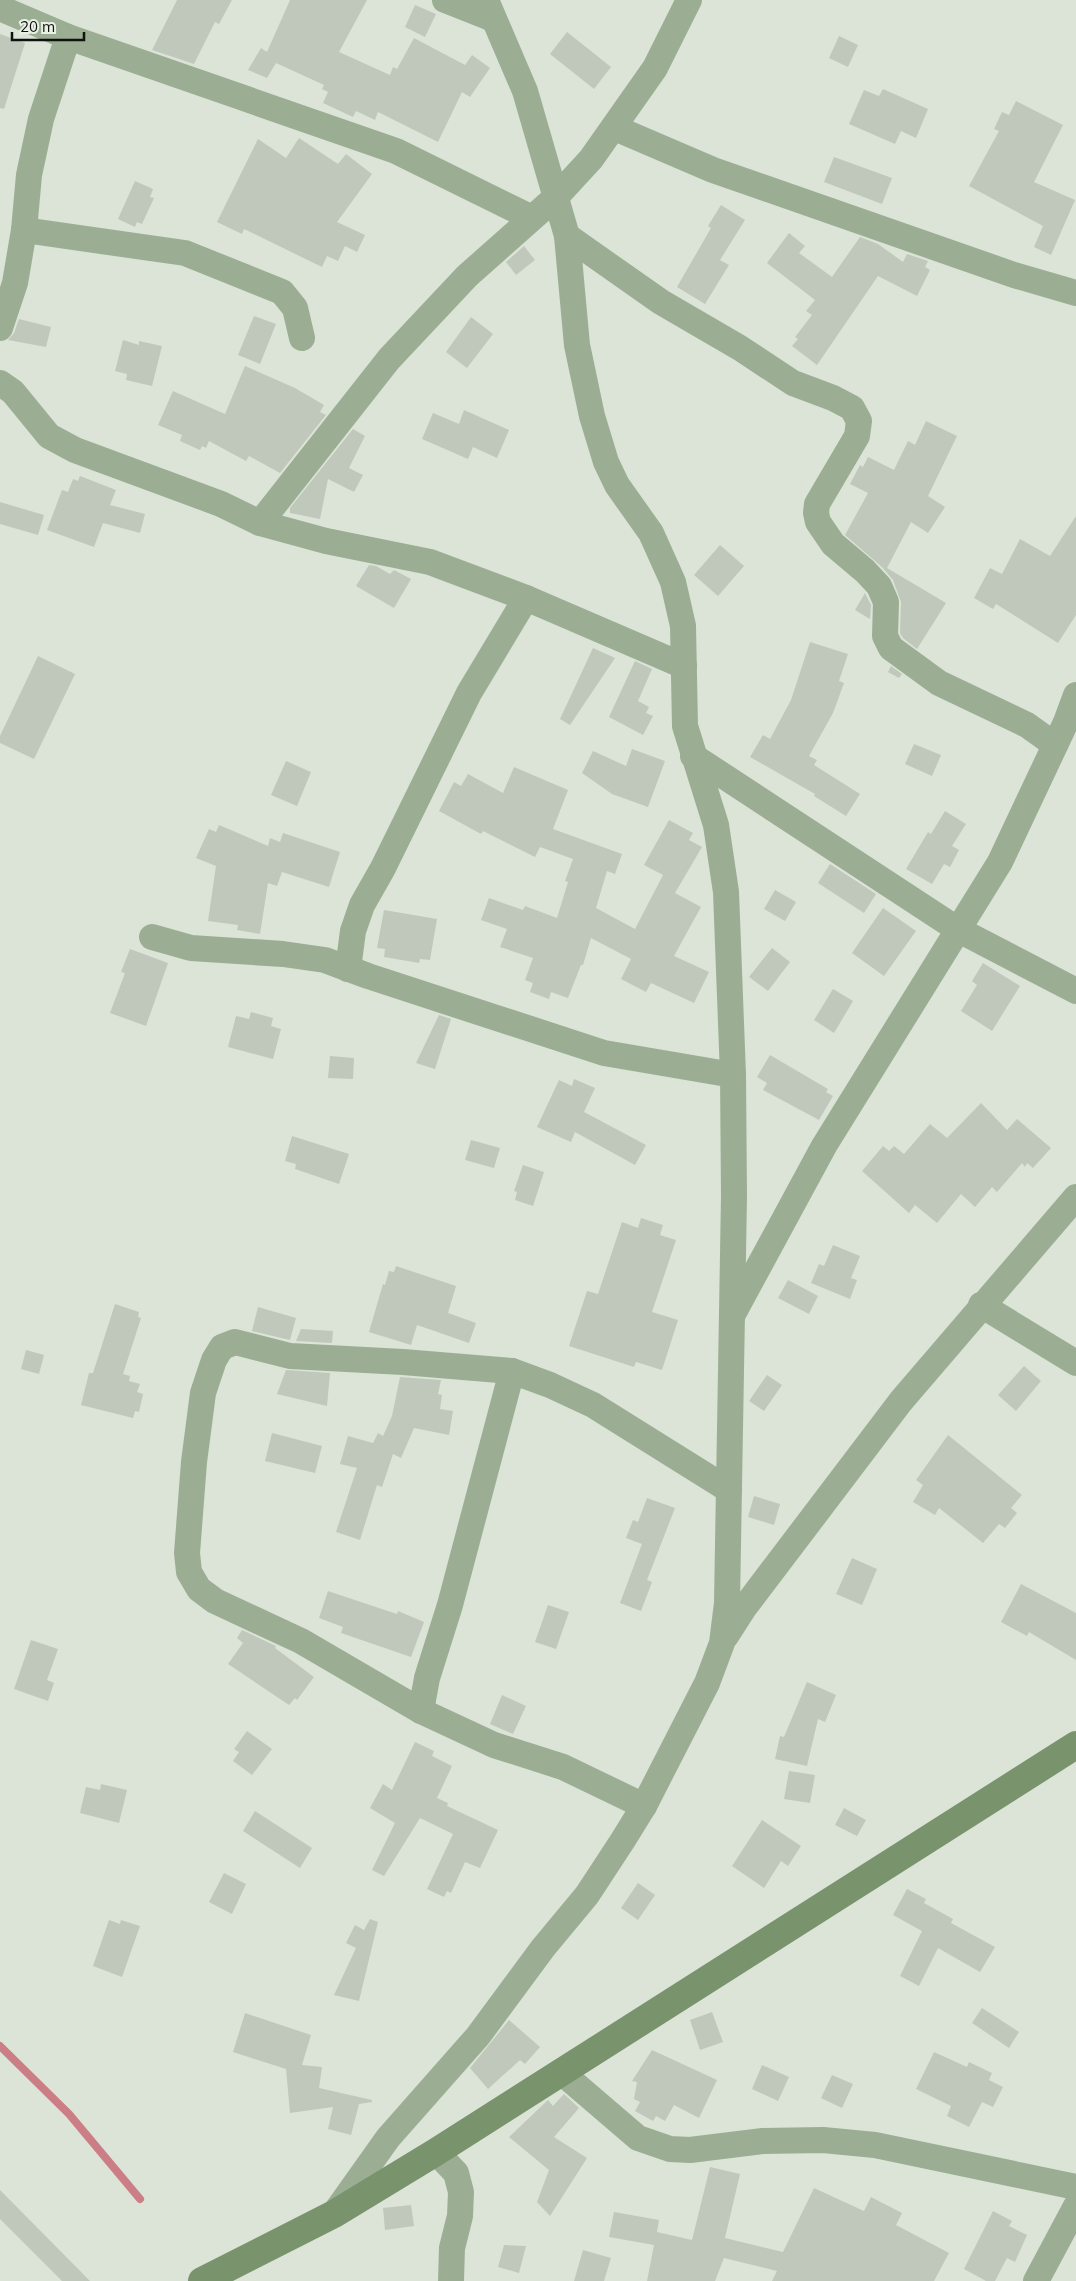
<svg xmlns="http://www.w3.org/2000/svg" width="1076" height="2281" viewBox="0 0 1076 2281" font-family="Mulish,sans-serif">
<rect width="100%" height="100%" fill="#dbe4d7"/>
<g fill="none" stroke-linecap="round" stroke-linejoin="round">
<polyline stroke="#cc7e86" stroke-width="8" points="0,2046 69,2114 140,2199"/>
</g>
<g fill="#c0c8bc">
<polygon points="177,0 232,0 219,24 215,22 194,64 152,50"/>
<polygon points="290,0 367,0 339,52 390,75 393,67 397,69 414,38 465,65 472,55 490,68 470,97 462,92 438,142 378,112 375,120 356,111 353,117 323,103 328,92 322,89 324,85 276,63 267,78 248,70 261,48 267,52"/>
<polygon points="415,5 436,14 425,37 405,27"/>
<polygon points="567,32 611,67 594,89 550,54"/>
<polygon points="0,34 25,43 4,109 0,108"/>
<polygon points="839,36 858,45 848,67 829,58"/>
<polygon points="883,89 928,109 916,138 901,131 895,144 849,124 864,90 879,96"/>
<polygon points="1016,101 1063,125 1034,182 1075,200 1051,255 1034,247 1043,226 969,186 999,131 994,129 1002,112 1009,115"/>
<polygon points="299,138 338,164 346,154 372,174 337,222 365,235 357,252 345,246 338,261 327,256 322,267 244,229 242,234 217,222 258,139 286,158"/>
<polygon points="834,157 892,178 882,204 824,182"/>
<polygon points="135,181 153,189 150,197 154,198 142,224 137,222 135,227 118,219"/>
<polygon points="721,205 745,220 720,260 729,265 705,304 677,287 711,228 708,226"/>
<polygon points="789,233 805,246 799,253 832,277 860,237 878,244 903,262 907,254 928,261 925,267 930,270 917,296 878,276 817,365 792,346 798,339 795,337 812,315 806,311 815,300 767,263"/>
<polygon points="524,246 535,260 516,275 506,262"/>
<polygon points="254,316 276,324 260,364 238,355"/>
<polygon points="471,317 493,334 467,368 446,352"/>
<polygon points="19,319 51,327 46,347 8,340 14,333"/>
<polygon points="123,340 139,345 139,341 162,346 152,386 126,380 127,374 115,371"/>
<polygon points="245,366 295,388 324,405 320,412 326,415 280,473 249,456 246,461 209,441 206,448 202,446 200,450 180,441 182,435 158,425 173,391 225,414"/>
<polygon points="464,410 509,430 497,458 473,447 468,459 422,439 433,413 459,424"/>
<polygon points="926,421 957,436 928,496 945,507 928,533 911,522 887,568 946,603 917,649 903,638 900,633 901,602 893,580 882,567 845,535 868,493 850,484 860,465 863,467 868,457 894,470 908,441 915,445"/>
<polygon points="353,429 365,436 349,468 363,475 354,492 328,479 320,519 290,513 290,508"/>
<polygon points="80,476 116,490 110,505 145,514 140,533 103,523 94,547 47,530 62,490 68,492 73,479 78,481"/>
<polygon points="0,502 44,515 38,535 0,524"/>
<polygon points="1076,516 1076,615 1058,643 996,604 993,609 974,598 990,568 1002,574 1020,539 1050,556"/>
<polygon points="720,545 744,566 718,596 694,575"/>
<polygon points="369,565 376,566 390,574 394,570 411,579 394,608 356,586"/>
<polygon points="865,593 871,605 870,619 855,610"/>
<polygon points="810,642 848,654 839,681 844,683 833,713 809,756 817,760 814,765 860,794 846,816 814,796 815,794 750,757 763,735 770,739 791,700"/>
<polygon points="593,648 615,658 570,725 560,719"/>
<polygon points="38,656 75,674 34,759 0,743 0,736"/>
<polygon points="635,661 652,669 638,701 649,707 646,713 653,716 643,735 609,717"/>
<polygon points="891,666 902,674 899,678 888,672"/>
<polygon points="914,744 941,755 932,776 905,764"/>
<polygon points="632,749 665,761 648,807 612,794 582,773 593,751 626,766"/>
<polygon points="286,761 311,772 297,806 271,795"/>
<polygon points="514,767 568,790 553,829 622,854 615,874 607,871 596,908 635,929 663,875 644,865 669,820 693,833 689,840 702,847 675,893 701,907 674,956 709,972 694,1003 651,983 646,992 621,979 631,959 591,938 583,965 581,965 568,998 551,992 549,999 530,992 533,983 525,980 533,958 500,947 507,929 481,920 489,898 523,910 525,906 557,918 568,882 565,881 573,859 540,847 535,857 483,831 481,834 439,811 454,782 461,786 468,774 503,793"/>
<polygon points="945,811 966,824 952,846 959,850 950,867 944,864 932,884 906,869 928,832 931,834"/>
<polygon points="219,825 268,846 270,838 280,842 283,833 340,852 329,887 282,872 277,886 268,883 260,934 237,930 238,925 208,921 216,866 196,858 209,829 216,832"/>
<polygon points="830,864 876,894 864,913 818,883"/>
<polygon points="775,890 796,902 785,921 764,909"/>
<polygon points="883,908 916,931 884,976 852,953"/>
<polygon points="384,910 437,919 430,960 420,959 419,963 384,957 385,949 377,948"/>
<polygon points="772,948 790,962 768,991 749,977"/>
<polygon points="130,949 168,963 146,1026 110,1013 125,973 121,972"/>
<polygon points="983,963 1020,986 992,1031 961,1011 977,985 972,981"/>
<polygon points="833,989 853,1001 834,1033 814,1020"/>
<polygon points="251,1012 273,1018 271,1026 281,1029 273,1059 228,1047 236,1016 249,1019"/>
<polygon points="439,1015 451,1019 435,1069 416,1063"/>
<polygon points="770,1055 828,1089 826,1092 833,1096 819,1120 763,1090 767,1083 757,1077"/>
<polygon points="330,1056 354,1058 353,1079 328,1078"/>
<polygon points="574,1079 595,1088 584,1112 646,1145 635,1165 575,1132 571,1142 537,1127 559,1080 572,1086"/>
<polygon points="981,1103 1007,1130 1017,1119 1051,1148 1033,1168 1027,1163 1025,1167 1022,1163 997,1192 992,1187 975,1207 961,1194 937,1223 915,1205 909,1213 862,1171 883,1146 889,1151 894,1146 904,1154 930,1124 947,1138"/>
<polygon points="292,1136 349,1154 339,1184 295,1169 296,1164 285,1161"/>
<polygon points="471,1140 500,1148 494,1168 465,1160"/>
<polygon points="523,1165 544,1172 533,1206 515,1200 517,1192 514,1191"/>
<polygon points="641,1218 663,1225 660,1235 676,1240 652,1312 678,1320 662,1370 636,1362 634,1367 569,1346 587,1291 598,1294 622,1222 638,1228"/>
<polygon points="833,1245 860,1256 851,1278 857,1280 850,1299 811,1283 819,1264 824,1266"/>
<polygon points="396,1266 456,1286 448,1313 476,1323 469,1343 417,1325 411,1345 369,1332 383,1284 385,1285 389,1271 394,1272"/>
<polygon points="788,1280 818,1296 809,1314 778,1298"/>
<polygon points="115,1304 139,1312 138,1317 141,1318 123,1374 130,1376 129,1381 140,1384 137,1392 143,1394 139,1412 135,1411 133,1418 81,1405 89,1373 93,1373"/>
<polygon points="258,1307 296,1318 290,1340 252,1331"/>
<polygon points="301,1329 333,1331 332,1343 296,1341"/>
<polygon points="26,1350 44,1355 39,1374 21,1369"/>
<polygon points="1024,1366 1041,1381 1016,1411 998,1395"/>
<polygon points="286,1370 330,1373 327,1406 277,1394"/>
<polygon points="767,1375 782,1385 764,1411 749,1401"/>
<polygon points="400,1377 441,1380 438,1394 442,1395 440,1409 453,1411 449,1435 414,1428 401,1458 393,1454 382,1487 377,1485 360,1540 336,1532 357,1468 340,1464 348,1436 373,1443 378,1433 383,1436 392,1416"/>
<polygon points="272,1433 322,1446 315,1473 265,1461"/>
<polygon points="948,1435 1022,1495 1011,1508 1017,1513 1005,1528 999,1524 983,1543 939,1508 935,1515 913,1502 923,1485 916,1480"/>
<polygon points="754,1496 780,1504 774,1525 748,1517"/>
<polygon points="647,1498 675,1508 647,1580 652,1582 641,1611 620,1603 642,1544 626,1538 633,1520 638,1522"/>
<polygon points="852,1558 877,1569 862,1605 836,1594"/>
<polygon points="1021,1584 1076,1613 1076,1660 1029,1632 1027,1636 1001,1622"/>
<polygon points="328,1591 397,1614 398,1611 424,1622 411,1657 341,1633 343,1627 319,1618"/>
<polygon points="548,1605 569,1612 556,1649 535,1642"/>
<polygon points="242,1630 276,1646 275,1648 314,1677 297,1700 295,1698 289,1705 228,1664 243,1643 237,1638"/>
<polygon points="31,1640 58,1649 47,1680 54,1683 48,1701 14,1689"/>
<polygon points="807,1682 836,1695 825,1722 818,1719 807,1766 775,1759 780,1736 784,1737"/>
<polygon points="502,1695 526,1706 513,1734 490,1724"/>
<polygon points="247,1731 272,1749 252,1775 233,1761 239,1752 234,1749"/>
<polygon points="415,1742 434,1751 432,1756 452,1766 437,1798 448,1803 447,1806 498,1830 480,1868 465,1862 451,1893 447,1891 444,1897 427,1889 453,1834 420,1818 384,1876 372,1870 395,1823 370,1808 383,1784 392,1790"/>
<polygon points="789,1771 815,1775 810,1803 784,1799"/>
<polygon points="101,1784 127,1790 119,1823 80,1813 86,1787 100,1790"/>
<polygon points="844,1808 866,1820 857,1836 835,1825"/>
<polygon points="255,1811 312,1848 300,1868 243,1831"/>
<polygon points="762,1820 801,1846 788,1866 781,1861 764,1888 732,1866"/>
<polygon points="224,1873 246,1884 232,1914 209,1902"/>
<polygon points="638,1883 655,1895 638,1920 621,1908"/>
<polygon points="907,1889 926,1899 924,1903 953,1919 951,1923 995,1947 980,1972 938,1948 919,1986 900,1976 922,1931 893,1915"/>
<polygon points="370,1919 378,1922 359,2001 334,1995 356,1948 346,1943 355,1925 364,1930"/>
<polygon points="109,1920 120,1924 121,1920 140,1926 122,1977 93,1966"/>
<polygon points="982,2008 1019,2032 1009,2048 972,2023"/>
<polygon points="712,2012 723,2042 700,2050 690,2020"/>
<polygon points="245,2013 311,2035 302,2065 322,2067 319,2088 372,2100 372,2102 359,2104 351,2135 328,2129 333,2107 290,2113 286,2069 233,2052"/>
<polygon points="509,2020 540,2047 525,2064 520,2060 488,2089 470,2068"/>
<polygon points="652,2050 717,2080 699,2118 674,2105 665,2121 656,2116 653,2121 635,2111 640,2102 634,2099 637,2082 632,2081"/>
<polygon points="934,2052 967,2067 969,2062 992,2073 989,2080 1003,2087 993,2107 982,2102 969,2127 947,2116 951,2106 916,2089"/>
<polygon points="762,2065 789,2077 778,2101 752,2089"/>
<polygon points="832,2075 853,2084 842,2108 821,2098"/>
<polygon points="564,2094 579,2108 554,2137 587,2158 550,2216 537,2202 549,2170 509,2137 548,2100 553,2106"/>
<polygon points="710,2167 740,2174 725,2238 783,2252 814,2188 864,2211 871,2197 902,2213 896,2225 949,2253 934,2281 772,2281 777,2271 724,2258 715,2281 647,2281 654,2245 609,2237 614,2212 659,2220 657,2232 692,2240"/>
<polygon points="0,2190 90,2281 62,2281 0,2219"/>
<polygon points="411,2205 414,2226 385,2230 383,2208"/>
<polygon points="993,2211 1012,2221 1009,2226 1027,2235 1015,2262 1007,2258 995,2281 986,2281 964,2269"/>
<polygon points="504,2245 526,2246 519,2273 498,2267"/>
<polygon points="583,2250 611,2258 604,2281 574,2281"/>
</g>
<g fill="none" stroke-linecap="round" stroke-linejoin="round">
<g stroke="#9bae93" stroke-width="26">
<polyline points="445,0 493,19"/>
<polyline points="0,8 68,37 396,151 532,218"/>
<polyline points="615,128 713,170 1014,275 1076,293"/>
<polyline points="24,230 185,253 282,292 295,308 302,338"/>
<polyline points="567,236 661,302 740,348 793,383 833,398 852,408 859,421 857,436 817,504 816,513 818,522 833,544 865,571 879,586 886,602 885,636 891,648 939,683 1027,725 1055,745"/>
<polyline points="0,328 15,283 24,230 29,175 41,119 68,37"/>
<polyline points="0,383 13,392 49,436 75,450 221,504 260,523 326,541 430,562 526,598 684,666"/>
<polyline points="260,523 389,359 467,276 556,197 591,159 655,68 689,0"/>
<polyline points="693,756 957,929 1076,991"/>
<polyline points="152,937 191,948 283,954 325,960 368,976 604,1053 733,1075"/>
<polyline points="348,969 353,931 362,905 383,868 469,693 526,598"/>
<polyline points="981,1305 1076,1363"/>
<polyline points="733,1314 824,1146 1000,862 1066,722 1076,695"/>
<polyline points="726,1636 744,1608 901,1401 1076,1197"/>
<polyline points="421,1711 427,1678 450,1605 512,1371"/>
<polyline points="644,1806 563,1767 494,1745 421,1711 301,1641 215,1601 199,1589 189,1572 187,1553 194,1462 203,1393 214,1360 222,1347 235,1342 290,1356 403,1362 512,1371 550,1385 593,1405 729,1490"/>
<polyline points="561,2072 638,2138 670,2149 690,2150 763,2141 823,2140 875,2145 1076,2187"/>
<polyline points="436,2152 456,2173 461,2192 460,2216 452,2248 451,2281"/>
<polyline points="334,2214 388,2138 478,2036 543,1948 587,1895 623,1840 644,1806 707,1683 722,1643 727,1603 734,1196 733,1075 726,892 716,825 685,726 683,626 673,582 651,533 617,485 606,462 592,416 577,345 567,236 525,91 486,0"/>
<polyline points="1036,2281 1076,2206"/>
</g>
<polyline stroke="#79946d" stroke-width="28" points="202,2281 334,2214 436,2152 1076,1745"/>
</g>
<path d="M12 32v8h72v-8" fill="none" stroke="#0f120e" stroke-width="2.5"/>
<text x="20" y="32" font-size="15" fill="#0f120e" stroke="#e8f1e4" stroke-width="4" paint-order="stroke">20 m</text>
</svg>
